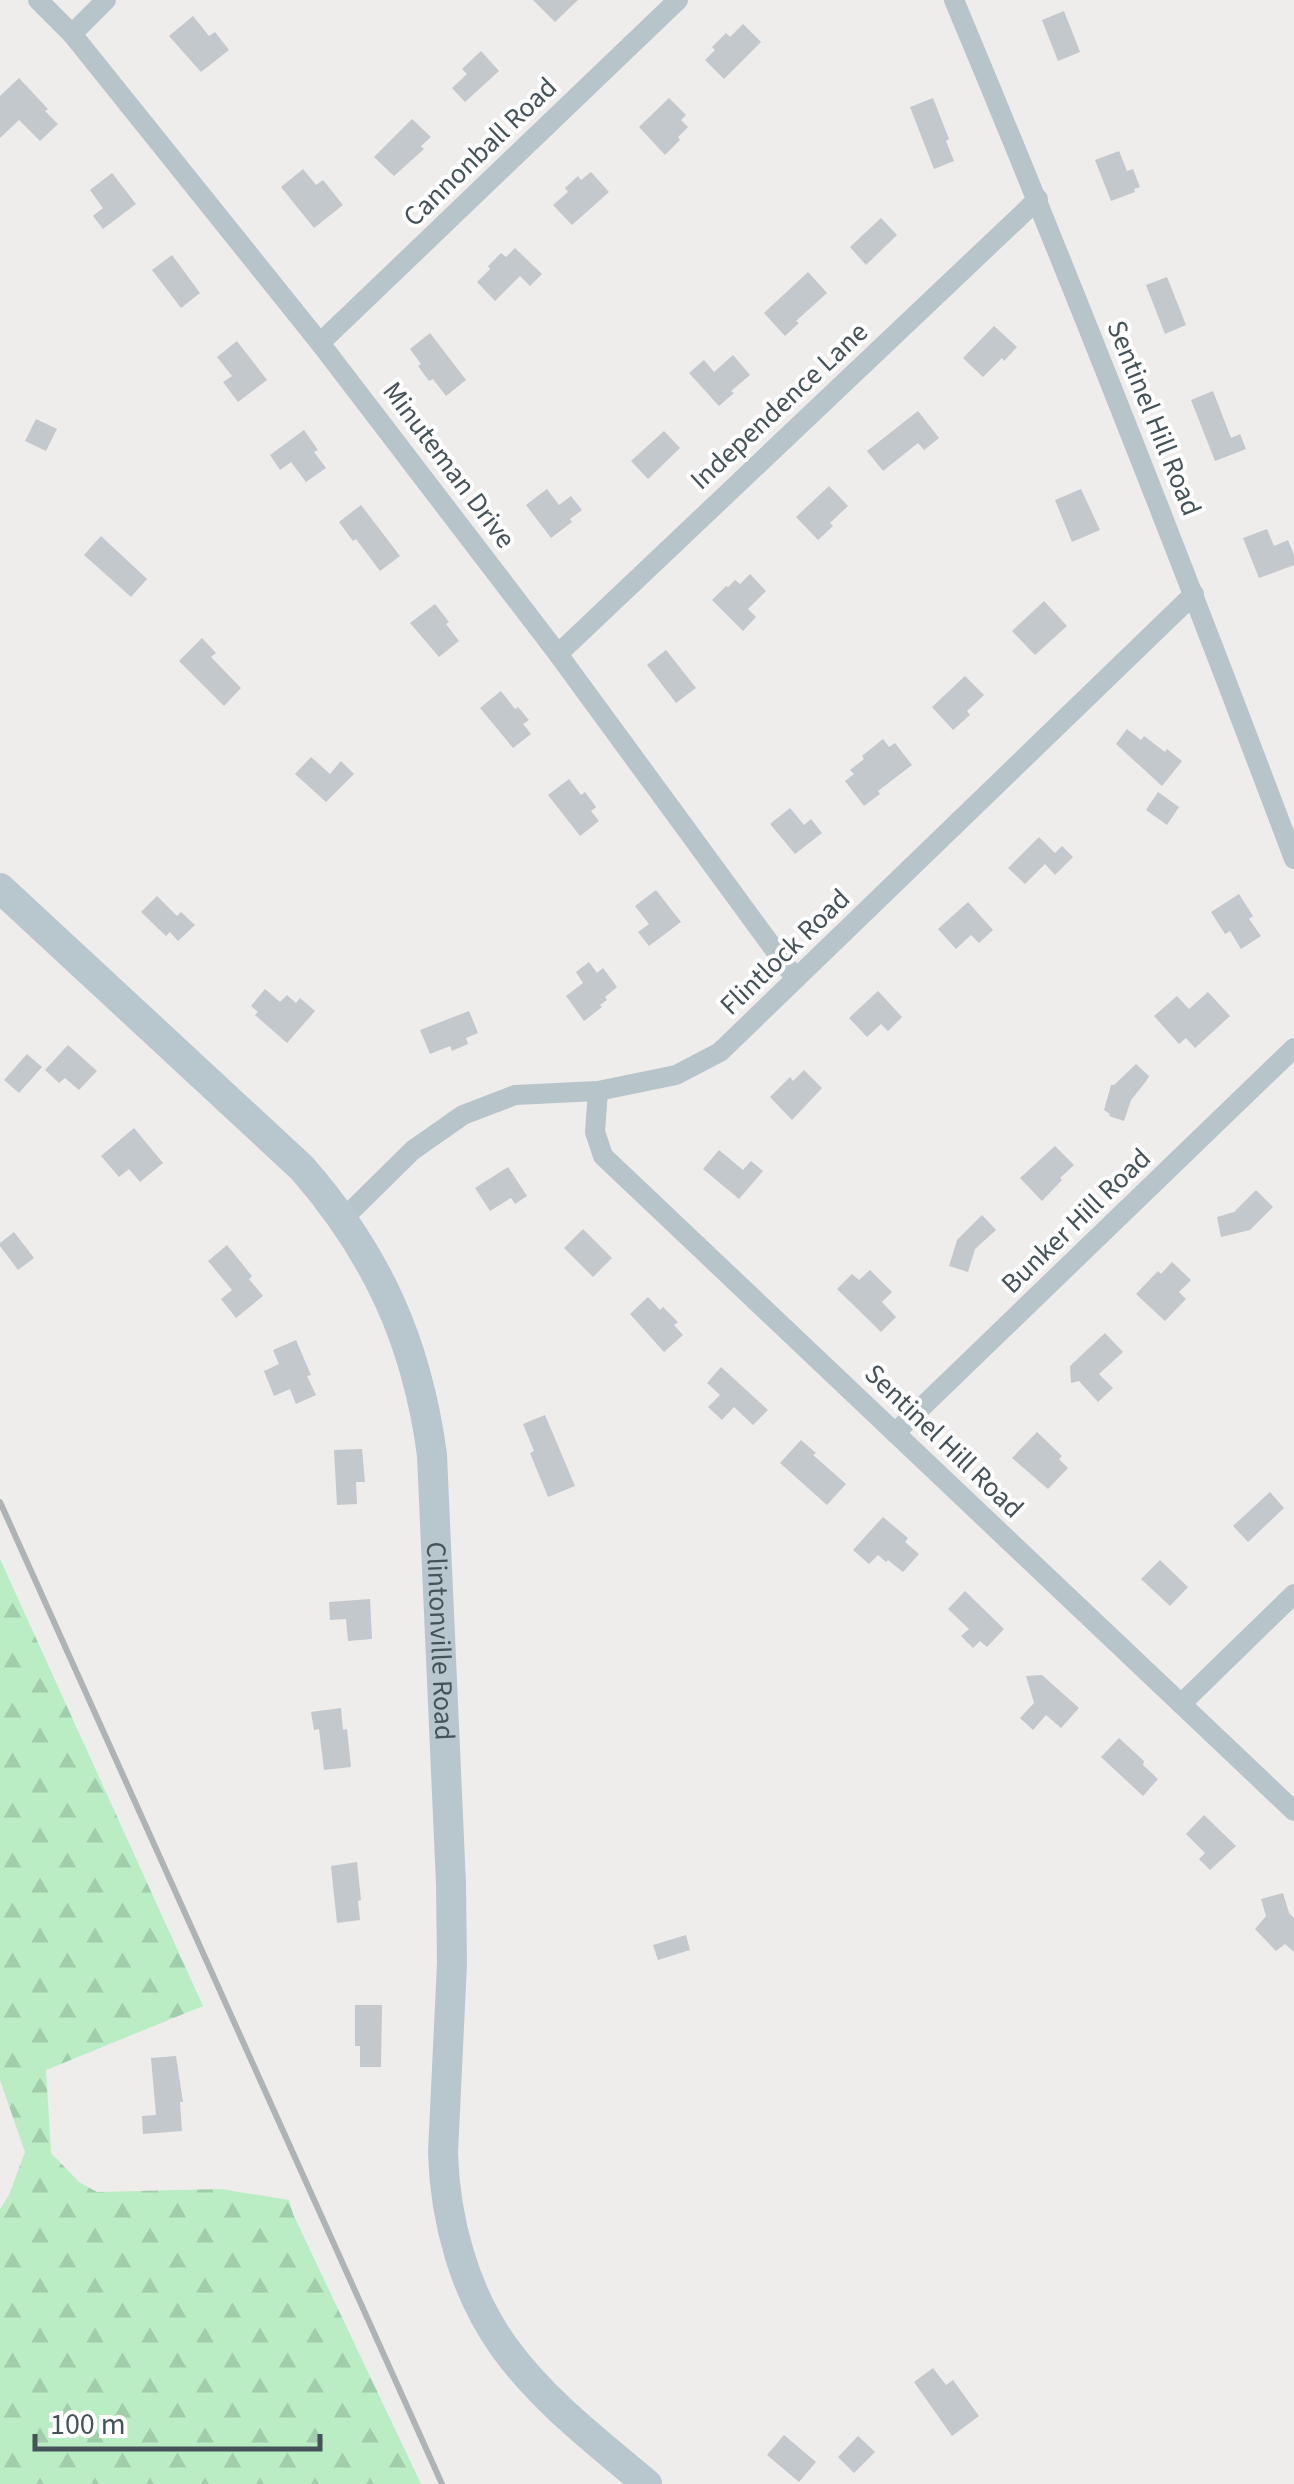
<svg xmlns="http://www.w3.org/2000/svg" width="1294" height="2484" viewBox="0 0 1294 2484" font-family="'Source Sans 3',sans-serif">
<defs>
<pattern id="forest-firs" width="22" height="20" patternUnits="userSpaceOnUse" patternTransform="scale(2.5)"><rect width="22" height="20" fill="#baedc4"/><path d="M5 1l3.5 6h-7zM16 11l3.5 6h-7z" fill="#a1cdab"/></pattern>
</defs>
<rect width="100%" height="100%" fill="#efecec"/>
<polygon fill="url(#forest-firs)" points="0,1559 203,2006 46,2070 51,2153 79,2182 97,2192 221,2189 289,2200 293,2214 421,2484 0,2484 0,2209 9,2195 25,2152 0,2080"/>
<g fill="#c3c8cc">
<polygon points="533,0 578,0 555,22"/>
<polygon points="1064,11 1080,52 1058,61 1042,20"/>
<polygon points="193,16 209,36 215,32 229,50 201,72 169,36"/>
<polygon points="743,24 761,42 724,79 705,60 715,50 712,47 726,33 730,37"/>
<polygon points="481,51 499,71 465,102 452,88 467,74 462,69"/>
<polygon points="19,78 48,109 45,111 58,124 40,141 19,120 0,138 0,96"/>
<polygon points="669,98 686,115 681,120 688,127 678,137 680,140 665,155 639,127"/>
<polygon points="933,98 949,139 946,141 954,161 934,169 910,107"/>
<polygon points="412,119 431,137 421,146 424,149 394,176 374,157"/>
<polygon points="1119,151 1127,171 1133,169 1140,187 1134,189 1135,192 1111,201 1095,160"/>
<polygon points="303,169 316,185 323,180 343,205 314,228 281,187"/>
<polygon points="591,172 609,192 572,225 553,205 568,192 565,188 578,176 581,180"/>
<polygon points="112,173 136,204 103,229 93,216 103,208 90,190"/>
<polygon points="881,218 897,235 866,265 850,247"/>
<polygon points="515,248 542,274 530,286 520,276 495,301 477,282 490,269 488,266 501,253 506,257"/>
<polygon points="172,255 200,293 181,308 152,270"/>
<polygon points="808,272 827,293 796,321 799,323 785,336 764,313"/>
<polygon points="1167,277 1186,325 1165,334 1146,285"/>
<polygon points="994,326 1017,347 1004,361 1002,358 983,377 963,358"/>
<polygon points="430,333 466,380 446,396 433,379 429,381 418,366 421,364 410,349"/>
<polygon points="237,341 267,380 238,402 223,382 232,376 217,357"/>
<polygon points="733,355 750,375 731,391 734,393 719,406 689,373 704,360 714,372"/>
<polygon points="1213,391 1231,438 1240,434 1246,449 1215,461 1191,400"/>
<polygon points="918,411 939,438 924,450 918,443 883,471 867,451"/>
<polygon points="36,419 57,429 46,451 25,441"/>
<polygon points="304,430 318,450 314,452 326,468 306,482 291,462 280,470 270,455"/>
<polygon points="664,431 680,448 648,479 631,461"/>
<polygon points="829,486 848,506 830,523 833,526 818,540 796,517"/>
<polygon points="547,489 559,505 571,496 582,510 570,519 572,522 551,538 526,505"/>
<polygon points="1081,489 1100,530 1072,542 1055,500"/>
<polygon points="361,505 400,556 380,571 356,539 353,541 339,522"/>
<polygon points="1267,529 1274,546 1288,540 1294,555 1294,565 1259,578 1243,538"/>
<polygon points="101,536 147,579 131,597 84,555"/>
<polygon points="750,574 766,591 748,609 756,617 743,631 712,600 726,586 728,587 735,580 740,584"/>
<polygon points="1044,601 1067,626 1035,655 1012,631"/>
<polygon points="435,604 449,622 446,624 459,641 439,657 410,623"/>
<polygon points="202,638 216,653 211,657 241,688 224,706 179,661"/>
<polygon points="666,650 696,688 676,703 647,665"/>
<polygon points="965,676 984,695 967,711 970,715 953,730 932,707"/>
<polygon points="501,691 515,709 518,707 529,720 523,724 531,734 513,748 480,708"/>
<polygon points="1127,729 1141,740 1144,736 1165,752 1167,749 1182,761 1162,786 1116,744"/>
<polygon points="883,739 889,747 895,743 912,765 878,791 880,794 864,806 845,781 854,774 850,770 864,759 862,756"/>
<polygon points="311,757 330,774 341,761 354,774 326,802 295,774"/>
<polygon points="569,779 581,795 585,792 596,807 591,811 599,821 580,836 548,795"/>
<polygon points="1158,792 1179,807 1167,825 1146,810"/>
<polygon points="790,808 804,825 811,819 822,833 795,854 770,824"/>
<polygon points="1039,837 1055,853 1062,846 1073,857 1055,875 1045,864 1025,884 1008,868"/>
<polygon points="656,890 681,922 649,946 638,932 649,924 635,906"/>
<polygon points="1239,894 1253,916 1249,919 1261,936 1241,949 1230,931 1225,934 1211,912"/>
<polygon points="157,896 177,916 181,912 195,925 178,941 170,932 166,936 141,912"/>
<polygon points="968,902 993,930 979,943 971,935 956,949 938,929"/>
<polygon points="589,962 597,973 603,968 617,987 605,997 607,1000 600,1005 602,1007 584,1021 566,996 583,983 576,972"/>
<polygon points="265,989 280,1002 287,995 296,1003 300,998 315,1011 287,1043 255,1015 258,1012 251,1006"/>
<polygon points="878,991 902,1017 888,1031 881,1024 867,1037 849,1018"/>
<polygon points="1208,992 1230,1016 1195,1048 1186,1038 1179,1044 1154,1016 1177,996 1189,1009"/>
<polygon points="469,1011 478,1033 466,1038 468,1044 452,1051 450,1046 430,1054 420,1030"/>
<polygon points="68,1045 97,1071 79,1090 65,1078 59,1083 45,1070"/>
<polygon points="27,1054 42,1067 19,1093 4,1080"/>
<polygon points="1136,1064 1149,1076 1147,1080 1131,1100 1124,1121 1109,1116 1110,1114 1104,1110 1111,1085 1114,1085"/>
<polygon points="804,1070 822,1088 792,1120 770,1097 790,1077 793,1081"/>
<polygon points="134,1128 163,1163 140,1182 129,1169 119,1177 101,1156"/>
<polygon points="1055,1146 1074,1165 1060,1178 1062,1180 1042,1201 1020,1178"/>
<polygon points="719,1150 743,1170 751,1161 763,1171 739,1199 703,1169"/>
<polygon points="508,1167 527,1196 515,1204 511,1198 490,1211 475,1188"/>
<polygon points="1256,1190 1273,1207 1250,1230 1221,1237 1217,1217 1234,1212"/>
<polygon points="982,1215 996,1230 975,1249 968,1272 949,1266 957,1240"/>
<polygon points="583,1229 612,1258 593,1277 564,1248"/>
<polygon points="14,1232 34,1258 18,1270 0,1246 0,1243"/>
<polygon points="227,1245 252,1276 249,1279 263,1296 236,1318 221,1299 232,1290 208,1261"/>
<polygon points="1172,1262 1191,1280 1179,1292 1186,1299 1165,1321 1136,1294 1158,1271 1161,1274"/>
<polygon points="870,1270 892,1292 882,1302 896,1317 881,1332 837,1289 852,1274 859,1280"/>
<polygon points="648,1297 660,1310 663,1307 678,1322 674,1325 683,1335 664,1352 630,1314"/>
<polygon points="1105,1333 1123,1352 1099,1374 1113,1388 1098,1402 1079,1381 1071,1383 1070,1366"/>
<polygon points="296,1340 311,1375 307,1376 316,1395 296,1404 290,1389 274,1396 264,1371 279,1364 273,1350"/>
<polygon points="721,1367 768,1410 753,1425 734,1407 722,1420 708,1407 720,1395 707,1383"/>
<polygon points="545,1415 575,1486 548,1497 530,1453 534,1451 523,1424"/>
<polygon points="1037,1432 1062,1456 1059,1459 1068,1468 1048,1489 1012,1458"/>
<polygon points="801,1440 816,1453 813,1455 846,1484 827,1505 780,1463"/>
<polygon points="362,1449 365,1482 356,1482 357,1504 337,1505 334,1450"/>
<polygon points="1270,1492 1284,1508 1248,1542 1233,1526"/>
<polygon points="883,1517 908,1538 905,1542 919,1554 903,1572 888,1560 886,1562 878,1555 869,1564 853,1550"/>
<polygon points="1160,1560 1188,1587 1170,1606 1141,1579"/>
<polygon points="965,1591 1004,1629 987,1647 980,1641 973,1648 961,1636 969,1629 948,1609"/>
<polygon points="370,1599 372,1639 348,1641 346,1619 330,1620 329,1602"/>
<polygon points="1042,1675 1079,1708 1061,1728 1046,1715 1033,1730 1020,1718 1034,1703 1026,1676"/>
<polygon points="341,1708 343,1730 347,1729 351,1767 324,1770 319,1729 314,1730 311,1712"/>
<polygon points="1119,1738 1144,1761 1143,1765 1158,1779 1143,1796 1101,1757"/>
<polygon points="1204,1815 1236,1846 1210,1870 1199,1859 1205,1853 1186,1834"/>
<polygon points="357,1862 361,1900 358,1901 360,1920 337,1923 331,1866"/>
<polygon points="1283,1893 1289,1913 1294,1918 1294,1952 1285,1944 1276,1951 1255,1929 1266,1916 1261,1899"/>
<polygon points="686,1935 690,1950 658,1960 653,1945"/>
<polygon points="355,2005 382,2005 381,2067 360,2067 360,2046 355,2046"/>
<polygon points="176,2056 183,2102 180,2102 182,2131 143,2134 142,2116 156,2115 151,2058"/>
<polygon points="933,2368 946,2385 953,2380 979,2416 952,2436 914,2382"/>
<polygon points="784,2435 816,2462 799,2482 767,2455"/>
<polygon points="858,2436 875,2452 854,2473 838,2457"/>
</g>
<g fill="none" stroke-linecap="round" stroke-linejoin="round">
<g stroke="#b7c4c9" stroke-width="20">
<polyline points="38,0 72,34 320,343 558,654 796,979"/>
<path d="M954,0c119,284 231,570 340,859"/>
<polyline points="72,34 106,0"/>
<polyline points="320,343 678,0"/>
<polyline points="558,654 1038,199"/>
<polyline points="598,1091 595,1132 603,1156 1294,1811"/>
<polyline points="344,1218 413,1150 463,1115 515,1095 598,1091 676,1075 720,1052 1194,594"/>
<polyline points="895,1433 1294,1048"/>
<polyline points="1181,1704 1294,1594"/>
</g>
<path stroke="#b8c7ce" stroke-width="30" id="s1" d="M0,888l302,280c75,86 115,174 130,287l19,429 1,79 -9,190c2,67 21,138 61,194 38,53 93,95 143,137"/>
<polyline stroke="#aeb3b6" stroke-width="6" points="0,1502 442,2484"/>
</g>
<g text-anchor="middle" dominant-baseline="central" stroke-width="8" stroke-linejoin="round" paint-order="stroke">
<g font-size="28" fill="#455359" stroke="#fff">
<text transform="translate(480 152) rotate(-44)">Cannonball Road</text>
<text transform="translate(779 406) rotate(-43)">Independence Lane</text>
<text transform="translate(1154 418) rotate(68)">Sentinel Hill Road</text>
<text transform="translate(449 465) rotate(53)">Minuteman Drive</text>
<text transform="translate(785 952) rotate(-44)">Flintlock Road</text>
<text transform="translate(1076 1221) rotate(-44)">Bunker Hill Road</text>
<text transform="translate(944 1441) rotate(44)">Sentinel Hill Road</text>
<text stroke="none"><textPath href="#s1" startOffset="918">Clintonville Road</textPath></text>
</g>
</g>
<path d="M35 2434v15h285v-15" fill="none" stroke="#455359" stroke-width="5"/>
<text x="50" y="2434" font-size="30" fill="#455359" stroke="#ffffff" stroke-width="8" paint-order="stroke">100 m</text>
</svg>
